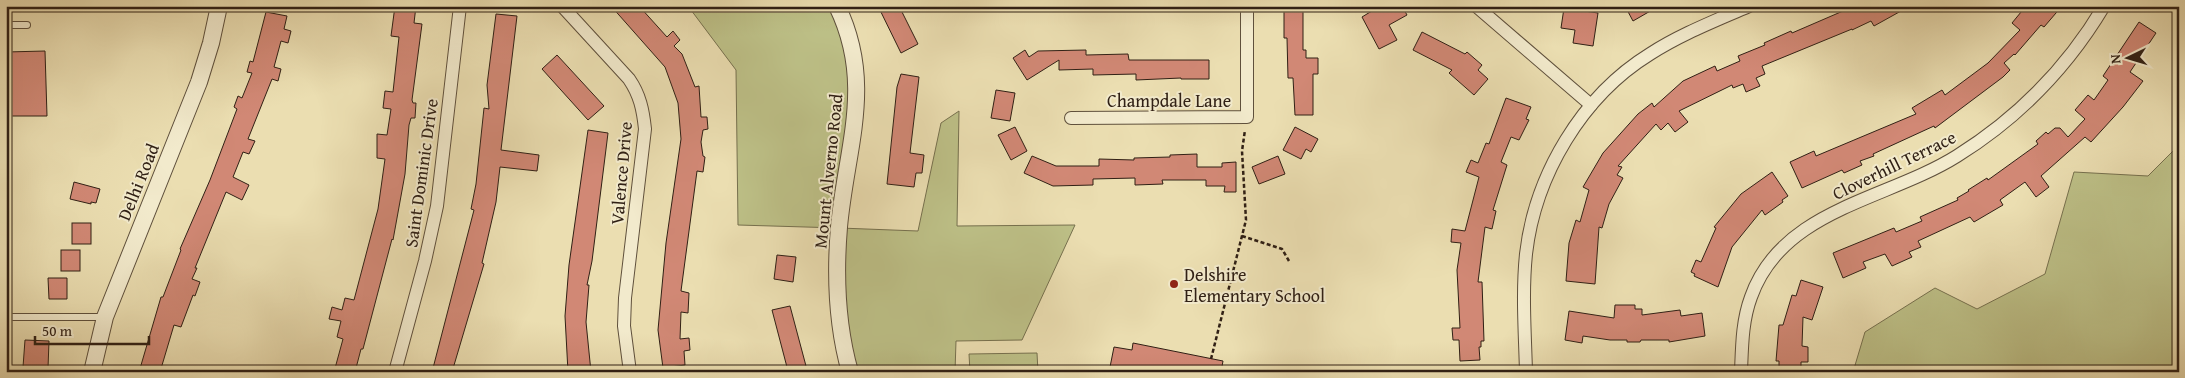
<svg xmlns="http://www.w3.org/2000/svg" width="2185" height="378" viewBox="0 0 2185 378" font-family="'Gentium Book Plus',serif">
<rect width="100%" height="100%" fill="#ebdeb1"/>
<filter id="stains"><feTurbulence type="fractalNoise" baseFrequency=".004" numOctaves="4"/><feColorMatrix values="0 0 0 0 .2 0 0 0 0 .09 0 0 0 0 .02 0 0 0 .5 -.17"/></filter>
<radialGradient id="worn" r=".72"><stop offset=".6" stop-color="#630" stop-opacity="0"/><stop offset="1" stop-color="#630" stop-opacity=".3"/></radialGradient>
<g fill="#bdc087" stroke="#76704e">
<polygon points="688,6 837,6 854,54 840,228 918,231 941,123 959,111 957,226 1075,225 1022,340 956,341 955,372 850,372 839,228 738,225 736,70"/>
<polygon points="2179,145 2179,372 1853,372 1865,332 1935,288 1977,309 2045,274 2074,172 2148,176"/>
<polygon points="1037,353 1038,372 970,372 969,354"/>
</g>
<g fill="#d18875" stroke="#302015">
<polygon points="395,6 416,6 414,23 422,24 412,100 413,103 416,103 415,118 411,118 409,125 405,174 393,240 392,239 363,349 361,349 355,372 334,372 343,339 337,337 341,321 329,319 332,307 342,310 345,298 354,300 378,209 385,159 377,158 377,134 387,135 391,109 383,108 385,91 393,92 399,37 391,36"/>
<polygon points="611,6 639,6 667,37 673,31 680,40 674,46 682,54 695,87 699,86 701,117 707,117 708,129 703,130 701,142 703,156 705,157 703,172 697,171 681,291 689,293 688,313 681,312 680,339 689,338 690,350 684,351 685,365 663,368 658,330 666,243 681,139 678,103 665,67"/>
<polygon points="878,6 899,6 918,44 901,53"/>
<polygon points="1380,6 1402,6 1407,15 1389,25 1397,40 1379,49 1362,17"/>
<polygon points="1625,6 1659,6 1633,21"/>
<polygon points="1849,6 1910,6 1874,26 1871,21 1852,30 1852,29 1762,66 1765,74 1756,78 1760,86 1746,92 1743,84 1733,88 1732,85 1679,111 1688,122 1675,132 1668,123 1661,130 1656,124 1618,166 1622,167 1617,175 1623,178 1609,204 1602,228 1599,227 1595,284 1566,281 1569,243 1576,220 1580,222 1589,190 1583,187 1603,153 1638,114 1652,103 1654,107 1683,81 1715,66 1717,71 1740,61 1738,56 1765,45 1764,43 1791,31 1792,33 1843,11"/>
<polygon points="2026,6 2062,6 2044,27 2041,25 2015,55 2014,54 2004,63 2010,70 2003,77 1935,128 1934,126 1873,154 1874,156 1860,161 1862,165 1844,173 1842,170 1802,188 1790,162 1814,151 1816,156 1916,114 1912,108 1942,90 1945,95 1988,63 2020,30 2012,23"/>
<polygon points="1564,8 1598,13 1593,46 1573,43 1575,30 1561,28"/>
<polygon points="1284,10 1303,10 1303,50 1306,50 1306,58 1318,58 1318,74 1313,74 1313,115 1295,115 1293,78 1288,78 1287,38 1284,38"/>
<polygon points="266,12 287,16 284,29 291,31 288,43 281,41 274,67 281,69 278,81 272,79 248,139 255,141 249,154 243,152 233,177 249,185 242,200 226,192 195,268 197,268 192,279 200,282 195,296 193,295 181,327 174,325 160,372 139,372 161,297 163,297 181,250 180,249 210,180 237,109 234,107 238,96 242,98 252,73 247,72 250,61 253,62"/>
<polygon points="496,14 517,16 501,150 539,155 537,171 500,167 496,202 482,263 484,264 452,372 432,372 474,210 471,209 476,184 484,108 489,109 487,85"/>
<polygon points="2139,22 2156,33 2130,72 2143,81 2123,107 2091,142 2085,137 2041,176 2049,187 2036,197 2025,182 2000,200 2003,205 1974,222 1970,217 1918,241 1921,247 1909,252 1912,257 1892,266 1885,254 1863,262 1866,268 1843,278 1833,253 1894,228 1896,232 1922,221 1920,217 1958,200 1957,198 1969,191 1968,190 1987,178 1988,180 2038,144 2036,141 2046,132 2048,134 2055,128 2060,128 2068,137 2085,119 2075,110 2088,95 2094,100 2108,80 2103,76"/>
<polygon points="1422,32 1465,54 1467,52 1482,65 1478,70 1488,79 1474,95 1449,73 1452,70 1413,50"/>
<polygon points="1025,50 1029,57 1038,51 1086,50 1086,55 1128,54 1129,60 1209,60 1209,79 1181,79 1181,78 1136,80 1136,74 1093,75 1093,69 1059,70 1059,60 1027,80 1013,58"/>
<polygon points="45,51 47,116 6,116 6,52"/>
<polygon points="557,55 604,106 588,120 542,69"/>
<polygon points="901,74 919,77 910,153 924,155 922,173 916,173 914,187 887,184 897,87"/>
<polygon points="996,90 1015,93 1010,121 991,118"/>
<polygon points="1506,98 1531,107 1526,119 1529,120 1519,140 1511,137 1501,162 1507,165 1493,210 1496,211 1492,229 1485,227 1478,282 1482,282 1484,341 1481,341 1481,347 1479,347 1480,360 1460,361 1459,340 1453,340 1452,328 1460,328 1457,270 1461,243 1451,242 1452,229 1465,231 1479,177 1466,172 1471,160 1478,163 1486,143 1489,144"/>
<polygon points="1015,127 1027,151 1011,160 998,135"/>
<polygon points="1295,127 1318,139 1311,152 1306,149 1301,159 1283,150"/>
<polygon points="588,130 608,133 592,261 587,285 589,285 586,322 591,372 568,372 565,316 569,265"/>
<polygon points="1197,154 1197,167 1222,167 1222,163 1236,162 1236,192 1224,192 1225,186 1206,186 1206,180 1162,180 1163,184 1135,185 1135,178 1093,179 1093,185 1053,186 1024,173 1032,156 1056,166 1099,166 1099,159 1134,160 1134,158 1170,157 1170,155"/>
<polygon points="1278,156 1285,174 1259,184 1252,167"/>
<polygon points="1772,172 1788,196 1782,200 1783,202 1765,215 1762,210 1732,247 1718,287 1694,276 1695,274 1691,272 1696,260 1701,262 1716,228 1714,227 1741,194"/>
<polygon points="74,182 100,189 96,203 91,202 91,204 70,199"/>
<rect x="72" y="223" width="19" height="21"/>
<rect x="61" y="250" width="19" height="21"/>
<polygon points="777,255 796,257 793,282 774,279"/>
<polygon points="48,278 67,278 67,299 49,299"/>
<polygon points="1801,280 1823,287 1812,320 1803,317 1802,346 1808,347 1808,362 1801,362 1801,372 1779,372 1779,361 1776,361 1779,325 1783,325 1792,295 1796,296"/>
<polygon points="1615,305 1635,305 1635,309 1642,309 1642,315 1680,310 1681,316 1702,313 1705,336 1669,342 1669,340 1641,340 1640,342 1627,342 1627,340 1610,340 1583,336 1582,343 1565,340 1569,311 1614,318"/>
<polygon points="790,306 806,366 788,371 772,310"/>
<polygon points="25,340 49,341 48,368 23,367"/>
<polygon points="1133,343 1223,361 1221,372 1109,372 1114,347 1132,350"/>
</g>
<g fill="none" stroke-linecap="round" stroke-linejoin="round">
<defs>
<g id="service">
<polyline points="6,25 27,25"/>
<polyline points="6,317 105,317"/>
</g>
<g id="minor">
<path d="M562,6l67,73c11,16 14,31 16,50l-20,169 -1,28 6,46"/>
<polyline points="1476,6 1591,105"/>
<polyline points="1071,118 1247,117 1247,6"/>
<polyline points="395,372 425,261 437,206 460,6"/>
<path d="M1526,372c-1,-39 -4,-79 0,-118 9,-79 56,-158 124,-200 31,-20 65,-33 99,-48"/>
<path d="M1741,372c1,-25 1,-51 10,-75 31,-88 136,-97 206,-141 61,-38 110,-88 147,-150"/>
</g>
<g id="tertiary">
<path d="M837,6c38,78 9,142 2,221 -4,48 -2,99 11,145"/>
<polyline points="92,372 105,317 199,82 211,43 219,6"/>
</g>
</defs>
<use href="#service" stroke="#5f503c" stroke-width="8"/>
<use href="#minor" stroke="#5f503c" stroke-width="14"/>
<use href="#tertiary" stroke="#5f503c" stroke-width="18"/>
<g stroke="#302015" stroke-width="2.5" stroke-dasharray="4 2.5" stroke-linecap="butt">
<polyline points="1242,236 1282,249 1289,261"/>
<polyline points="1211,359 1246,220 1242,151 1245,130"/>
</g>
<use href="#service" stroke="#f2eacc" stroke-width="6"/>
<use href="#minor" stroke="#f2eacc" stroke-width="12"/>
<use href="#tertiary" stroke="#f2eacc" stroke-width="16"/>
</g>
<circle fill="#8f2418" stroke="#f2eacc" stroke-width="2" cx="1174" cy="284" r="5"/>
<g text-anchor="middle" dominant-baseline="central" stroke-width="4" stroke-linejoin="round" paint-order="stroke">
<g font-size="18" fill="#302015" stroke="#f2eacc">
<text x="1169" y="100">Champdale Lane</text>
<text transform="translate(1894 165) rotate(-26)">Cloverhill Terrace</text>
<text transform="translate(828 171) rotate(-84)">Mount Alverno Road</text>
<text transform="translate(421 173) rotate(-82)">Saint Dominic Drive</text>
<text transform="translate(621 173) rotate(-85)">Valence Drive</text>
<text transform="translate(138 182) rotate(-68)">Delhi Road</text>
</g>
<g font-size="18" fill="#302015" stroke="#f2eacc" text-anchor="start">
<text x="1184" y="274">Delshire<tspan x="1184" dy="21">Elementary School</tspan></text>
</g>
</g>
<rect width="2185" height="378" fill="none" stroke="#ebdeb1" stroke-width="25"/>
<rect x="8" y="8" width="2170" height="363" fill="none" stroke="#302015" stroke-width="2.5"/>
<rect x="12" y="12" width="2160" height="353" fill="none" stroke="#302015"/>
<g transform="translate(2128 58) rotate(265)" stroke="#f2eacc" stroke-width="4" paint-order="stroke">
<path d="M0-4L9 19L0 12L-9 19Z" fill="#302015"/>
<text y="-8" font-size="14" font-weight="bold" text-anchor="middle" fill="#302015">N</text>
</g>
<path d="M35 336v8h114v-8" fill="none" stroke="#302015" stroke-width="2.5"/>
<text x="42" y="336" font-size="15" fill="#302015" stroke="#f2eacc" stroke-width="4" paint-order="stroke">50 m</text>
<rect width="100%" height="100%" filter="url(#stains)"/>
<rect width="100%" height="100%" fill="url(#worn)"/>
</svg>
